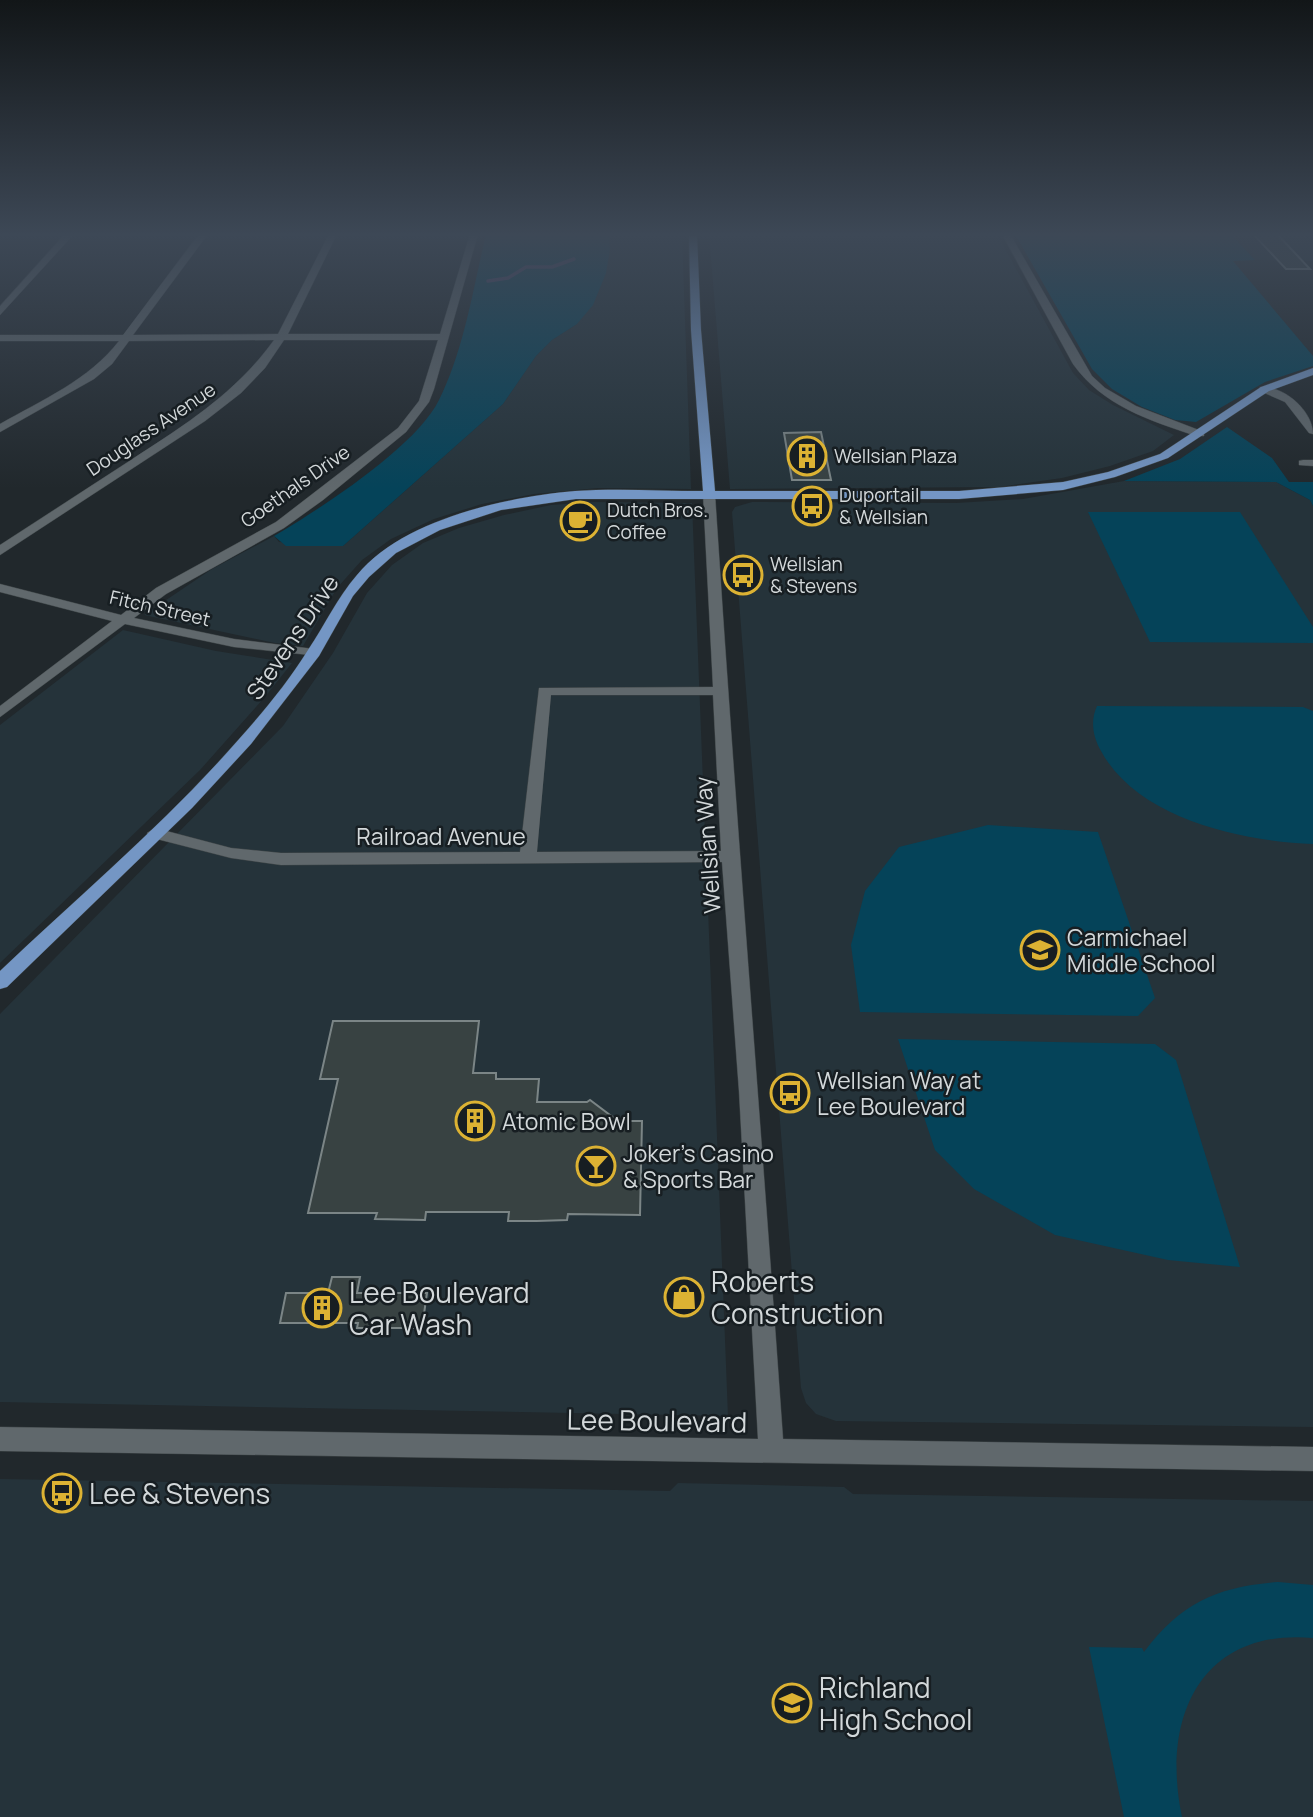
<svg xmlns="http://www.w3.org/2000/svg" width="1313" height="1817" viewBox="0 0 1313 1817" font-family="Manrope,sans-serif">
<rect width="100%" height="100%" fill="#21282c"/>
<g fill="#25333a">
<polygon points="609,234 682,234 691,489 598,488 534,494 482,504 434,519 391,539 362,560 337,588 303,646 275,643 144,615 212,569 274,536 279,542 343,546 503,404 536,356 552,340 577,324 610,250"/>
<polygon points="709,234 997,234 1073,373 1089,390 1113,405 1174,435 1153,451 1110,466 1062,478 999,487 730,489"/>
<polygon points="1231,234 1304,234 1313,243 1313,261 1255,260"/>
<polygon points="1124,481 1276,482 1310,500 1313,506 1313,1427 836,1421 816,1414 806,1403 801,1388 732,512 735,507 752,502 956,503 1023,499"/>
<polygon points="594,502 692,503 728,1416 0,1402 0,1014 283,726 333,653 367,593 392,565 423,543 459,528 504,515 551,505"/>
<polygon points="123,630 216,651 292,663 264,698 200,770 0,963 0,725"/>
<polygon points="0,1479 670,1491 678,1483 844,1487 853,1494 1313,1501 1313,1817 0,1817"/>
</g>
<g fill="#054359">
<path d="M486,234h123l1,16 -4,23 -13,32 -16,19 -25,16 -16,16 -33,48 -160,142h-57l-12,-10c46,-27 142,-89 165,-136 25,-50 34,-111 47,-166z"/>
<polygon points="1015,234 1231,234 1255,260 1233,261 1313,356 1313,366 1265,382 1196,422 1175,420 1142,407 1112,389 1092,369"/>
<polygon points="1227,427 1272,458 1289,482 1313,482 1313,506 1310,500 1276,482 1124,481 1180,459"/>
<polygon points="1088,512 1240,512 1313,627 1313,643 1150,642"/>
<path d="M1097,706l206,1 10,4v133c-72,-3 -175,-25 -212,-93 -8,-14 -11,-30 -4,-45z"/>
<polygon points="988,825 1098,832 1155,998 1138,1016 860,1012 851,945 865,891 899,847"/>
<polygon points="898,1039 1155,1044 1176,1060 1240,1267 1168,1260 1055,1235 974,1189 935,1150"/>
<path d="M1278,1582l35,3v53c-113,-10 -152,81 -131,179h-58l-35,-170 53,1 2,4c38,-50 73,-65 134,-70z"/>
</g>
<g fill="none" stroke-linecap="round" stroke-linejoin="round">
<polyline stroke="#4f4670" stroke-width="3.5" points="488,281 508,278 526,267 552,267 574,259"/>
</g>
<g fill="#384242" stroke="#7b8586" stroke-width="2">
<polygon points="1253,234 1277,234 1310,269 1286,269"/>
<polygon points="821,432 831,480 792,480 784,433"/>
<polygon points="333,1021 479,1021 473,1073 496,1073 496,1079 539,1079 537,1102 587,1102 590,1100 618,1121 642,1121 640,1215 568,1214 567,1220 537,1221 508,1221 509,1212 426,1212 425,1220 375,1219 377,1213 308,1213 338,1079 320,1079"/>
<polygon points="332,1277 360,1277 357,1293 427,1293 422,1328 357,1328 358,1323 280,1323 286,1293 328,1293"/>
</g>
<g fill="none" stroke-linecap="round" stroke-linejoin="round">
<defs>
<g id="minor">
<polygon points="65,234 74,234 0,315 0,306"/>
<path d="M199,234h9l-75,101 145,-1 51,-100h8l-49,100h152l30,-100h8l-44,155 -5,13 -23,30 -83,68 -39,28 -118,66 -32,24 100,21 80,10 5,1v6l-85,-9 -109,-23 -125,93v-11l112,-85 -112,-29v-8l121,31 35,-27 120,-66 122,-94 21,-27 19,-61h-154l-19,28 -24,25 -36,28 -205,134v-10c44,-28 87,-57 131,-85 54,-35 105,-67 143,-120l-145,1 -17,23 -18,15 -94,53v-8c42,-24 89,-44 119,-83h-119v-6h123z"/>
<path d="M1002,234h8l82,142 13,12 31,18 68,26v4h-8c-47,-16 -93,-30 -123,-72z"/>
<path d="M1260,387c24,-2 53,24 53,47l-4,-1 -24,-31 -25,-11z"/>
<polygon points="1303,460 1313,460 1313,466 1299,465 1299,461"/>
<path d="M709,490l6,4c20,314 46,629 68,945l530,8v24l-1313,-20v-24l758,12 -19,-348 -17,-229 -441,3 -50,-7 -82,-21 -2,-4 8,-5 76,20 50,5 239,-1 19,-164 174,-1 -10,-193zM551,695h162l8,156 -184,1z"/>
</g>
<path id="major" d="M689,234h8l4,96 14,161h244l104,-9 45,-10 52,-18 101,-67 52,-19v7l-44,16 -101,67 -53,19 -52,13 -104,9h-383l-75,11 -61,20 -44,23 -27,24 -16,19 -34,60 -68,88 -59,64 -185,179 -7,2v-18c80,-76 167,-149 240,-233 24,-27 49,-57 68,-88 17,-25 29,-52 49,-75 46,-56 150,-78 218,-84 42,-3 86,0 128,0l-12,-161z"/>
</defs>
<use href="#minor" stroke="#3e4547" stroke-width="1"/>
<use href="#major" stroke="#3e4547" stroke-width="1"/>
<use href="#minor" fill="#60686c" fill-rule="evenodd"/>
<use href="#major" fill="#7496c4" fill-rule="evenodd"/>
</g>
<linearGradient id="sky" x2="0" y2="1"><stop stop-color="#121618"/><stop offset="0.48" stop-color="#3d4856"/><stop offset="1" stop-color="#3d4856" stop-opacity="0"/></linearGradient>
<rect width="1313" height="489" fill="url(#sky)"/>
<defs>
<symbol id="building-ring" viewBox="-11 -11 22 22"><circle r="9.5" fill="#171e22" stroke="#dcb233" stroke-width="1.5"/><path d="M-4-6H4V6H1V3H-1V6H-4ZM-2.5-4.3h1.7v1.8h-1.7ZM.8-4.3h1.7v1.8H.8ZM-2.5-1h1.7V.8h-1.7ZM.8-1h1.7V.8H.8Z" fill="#dcb233"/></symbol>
<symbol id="bus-ring" viewBox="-11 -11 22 22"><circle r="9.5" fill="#171e22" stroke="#dcb233" stroke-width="1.5"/><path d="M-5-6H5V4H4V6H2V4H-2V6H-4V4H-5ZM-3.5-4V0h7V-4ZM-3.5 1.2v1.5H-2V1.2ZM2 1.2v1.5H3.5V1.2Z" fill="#dcb233"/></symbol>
<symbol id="cafe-ring" viewBox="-11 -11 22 22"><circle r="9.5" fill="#171e22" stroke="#dcb233" stroke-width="1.5"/><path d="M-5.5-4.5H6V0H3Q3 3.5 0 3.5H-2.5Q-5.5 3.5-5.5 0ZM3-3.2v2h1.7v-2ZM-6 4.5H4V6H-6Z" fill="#dcb233"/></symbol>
<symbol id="school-ring" viewBox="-11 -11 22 22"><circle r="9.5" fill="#171e22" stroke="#dcb233" stroke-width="1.5"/><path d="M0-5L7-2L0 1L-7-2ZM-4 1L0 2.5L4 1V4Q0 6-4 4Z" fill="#dcb233"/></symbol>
<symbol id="bar-ring" viewBox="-11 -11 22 22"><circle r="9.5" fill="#171e22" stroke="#dcb233" stroke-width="1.5"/><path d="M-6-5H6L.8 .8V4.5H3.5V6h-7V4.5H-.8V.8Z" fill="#dcb233"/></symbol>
<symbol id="shop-ring" viewBox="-11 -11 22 22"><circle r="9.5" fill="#171e22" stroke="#dcb233" stroke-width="1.5"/><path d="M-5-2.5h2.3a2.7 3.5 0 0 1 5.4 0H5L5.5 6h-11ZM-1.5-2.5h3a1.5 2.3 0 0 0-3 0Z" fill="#dcb233"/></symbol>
</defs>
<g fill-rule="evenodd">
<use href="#building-ring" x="785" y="434" width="44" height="44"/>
<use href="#bus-ring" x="790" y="484" width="44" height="44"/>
<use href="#cafe-ring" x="558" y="499" width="44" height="44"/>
<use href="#bus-ring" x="721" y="553" width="44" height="44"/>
<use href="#school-ring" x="1018" y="928" width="44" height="44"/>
<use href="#bus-ring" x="768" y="1071" width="44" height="44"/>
<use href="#building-ring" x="453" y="1099" width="44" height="44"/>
<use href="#bar-ring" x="574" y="1144" width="44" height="44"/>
<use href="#shop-ring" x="662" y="1275" width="44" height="44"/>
<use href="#building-ring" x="300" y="1286" width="44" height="44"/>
<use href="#bus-ring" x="40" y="1471" width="44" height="44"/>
<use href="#school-ring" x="770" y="1681" width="44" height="44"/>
</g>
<g text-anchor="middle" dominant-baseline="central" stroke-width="5" stroke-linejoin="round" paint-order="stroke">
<g font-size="19" fill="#d3d8da" stroke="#171e22">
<text transform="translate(151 429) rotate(-34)">Douglass Avenue</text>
<text transform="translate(295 486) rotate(-35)">Goethals Drive</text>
<text transform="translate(160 608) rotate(13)">Fitch Street</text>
</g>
<g font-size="19" fill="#d3d8da" stroke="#171e22" text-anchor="start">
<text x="834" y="456">Wellsian Plaza</text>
<text x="839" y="495">Duportail<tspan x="839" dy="22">&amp; Wellsian</tspan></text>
<text x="607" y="510">Dutch Bros.<tspan x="607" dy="22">Coffee</tspan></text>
<text x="770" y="564">Wellsian<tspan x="770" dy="22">&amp; Stevens</tspan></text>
</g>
<g font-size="23" fill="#d3d8da" stroke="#171e22">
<text transform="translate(292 637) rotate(-56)">Stevens Drive</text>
<text x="441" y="836">Railroad Avenue</text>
<text transform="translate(707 845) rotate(-94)">Wellsian Way</text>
</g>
<g font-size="23" fill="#d3d8da" stroke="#171e22" text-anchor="start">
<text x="1067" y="937">Carmichael<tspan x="1067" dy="26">Middle School</tspan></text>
<text x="817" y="1080">Wellsian Way at<tspan x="817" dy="26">Lee Boulevard</tspan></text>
<text x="502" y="1121">Atomic Bowl</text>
<text x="623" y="1153">Joker's Casino<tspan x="623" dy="26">&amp; Sports Bar</tspan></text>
</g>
<g font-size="28" fill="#d3d8da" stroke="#171e22" text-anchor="start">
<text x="711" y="1281">Roberts<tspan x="711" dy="32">Construction</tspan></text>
<text x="349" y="1292">Lee Boulevard<tspan x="349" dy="32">Car Wash</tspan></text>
<text x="89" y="1493">Lee &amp; Stevens</text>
<text x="819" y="1687">Richland<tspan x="819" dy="32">High School</tspan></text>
</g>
<g font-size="28" fill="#d3d8da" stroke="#171e22">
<text transform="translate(657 1420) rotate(1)">Lee Boulevard</text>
</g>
</g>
</svg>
